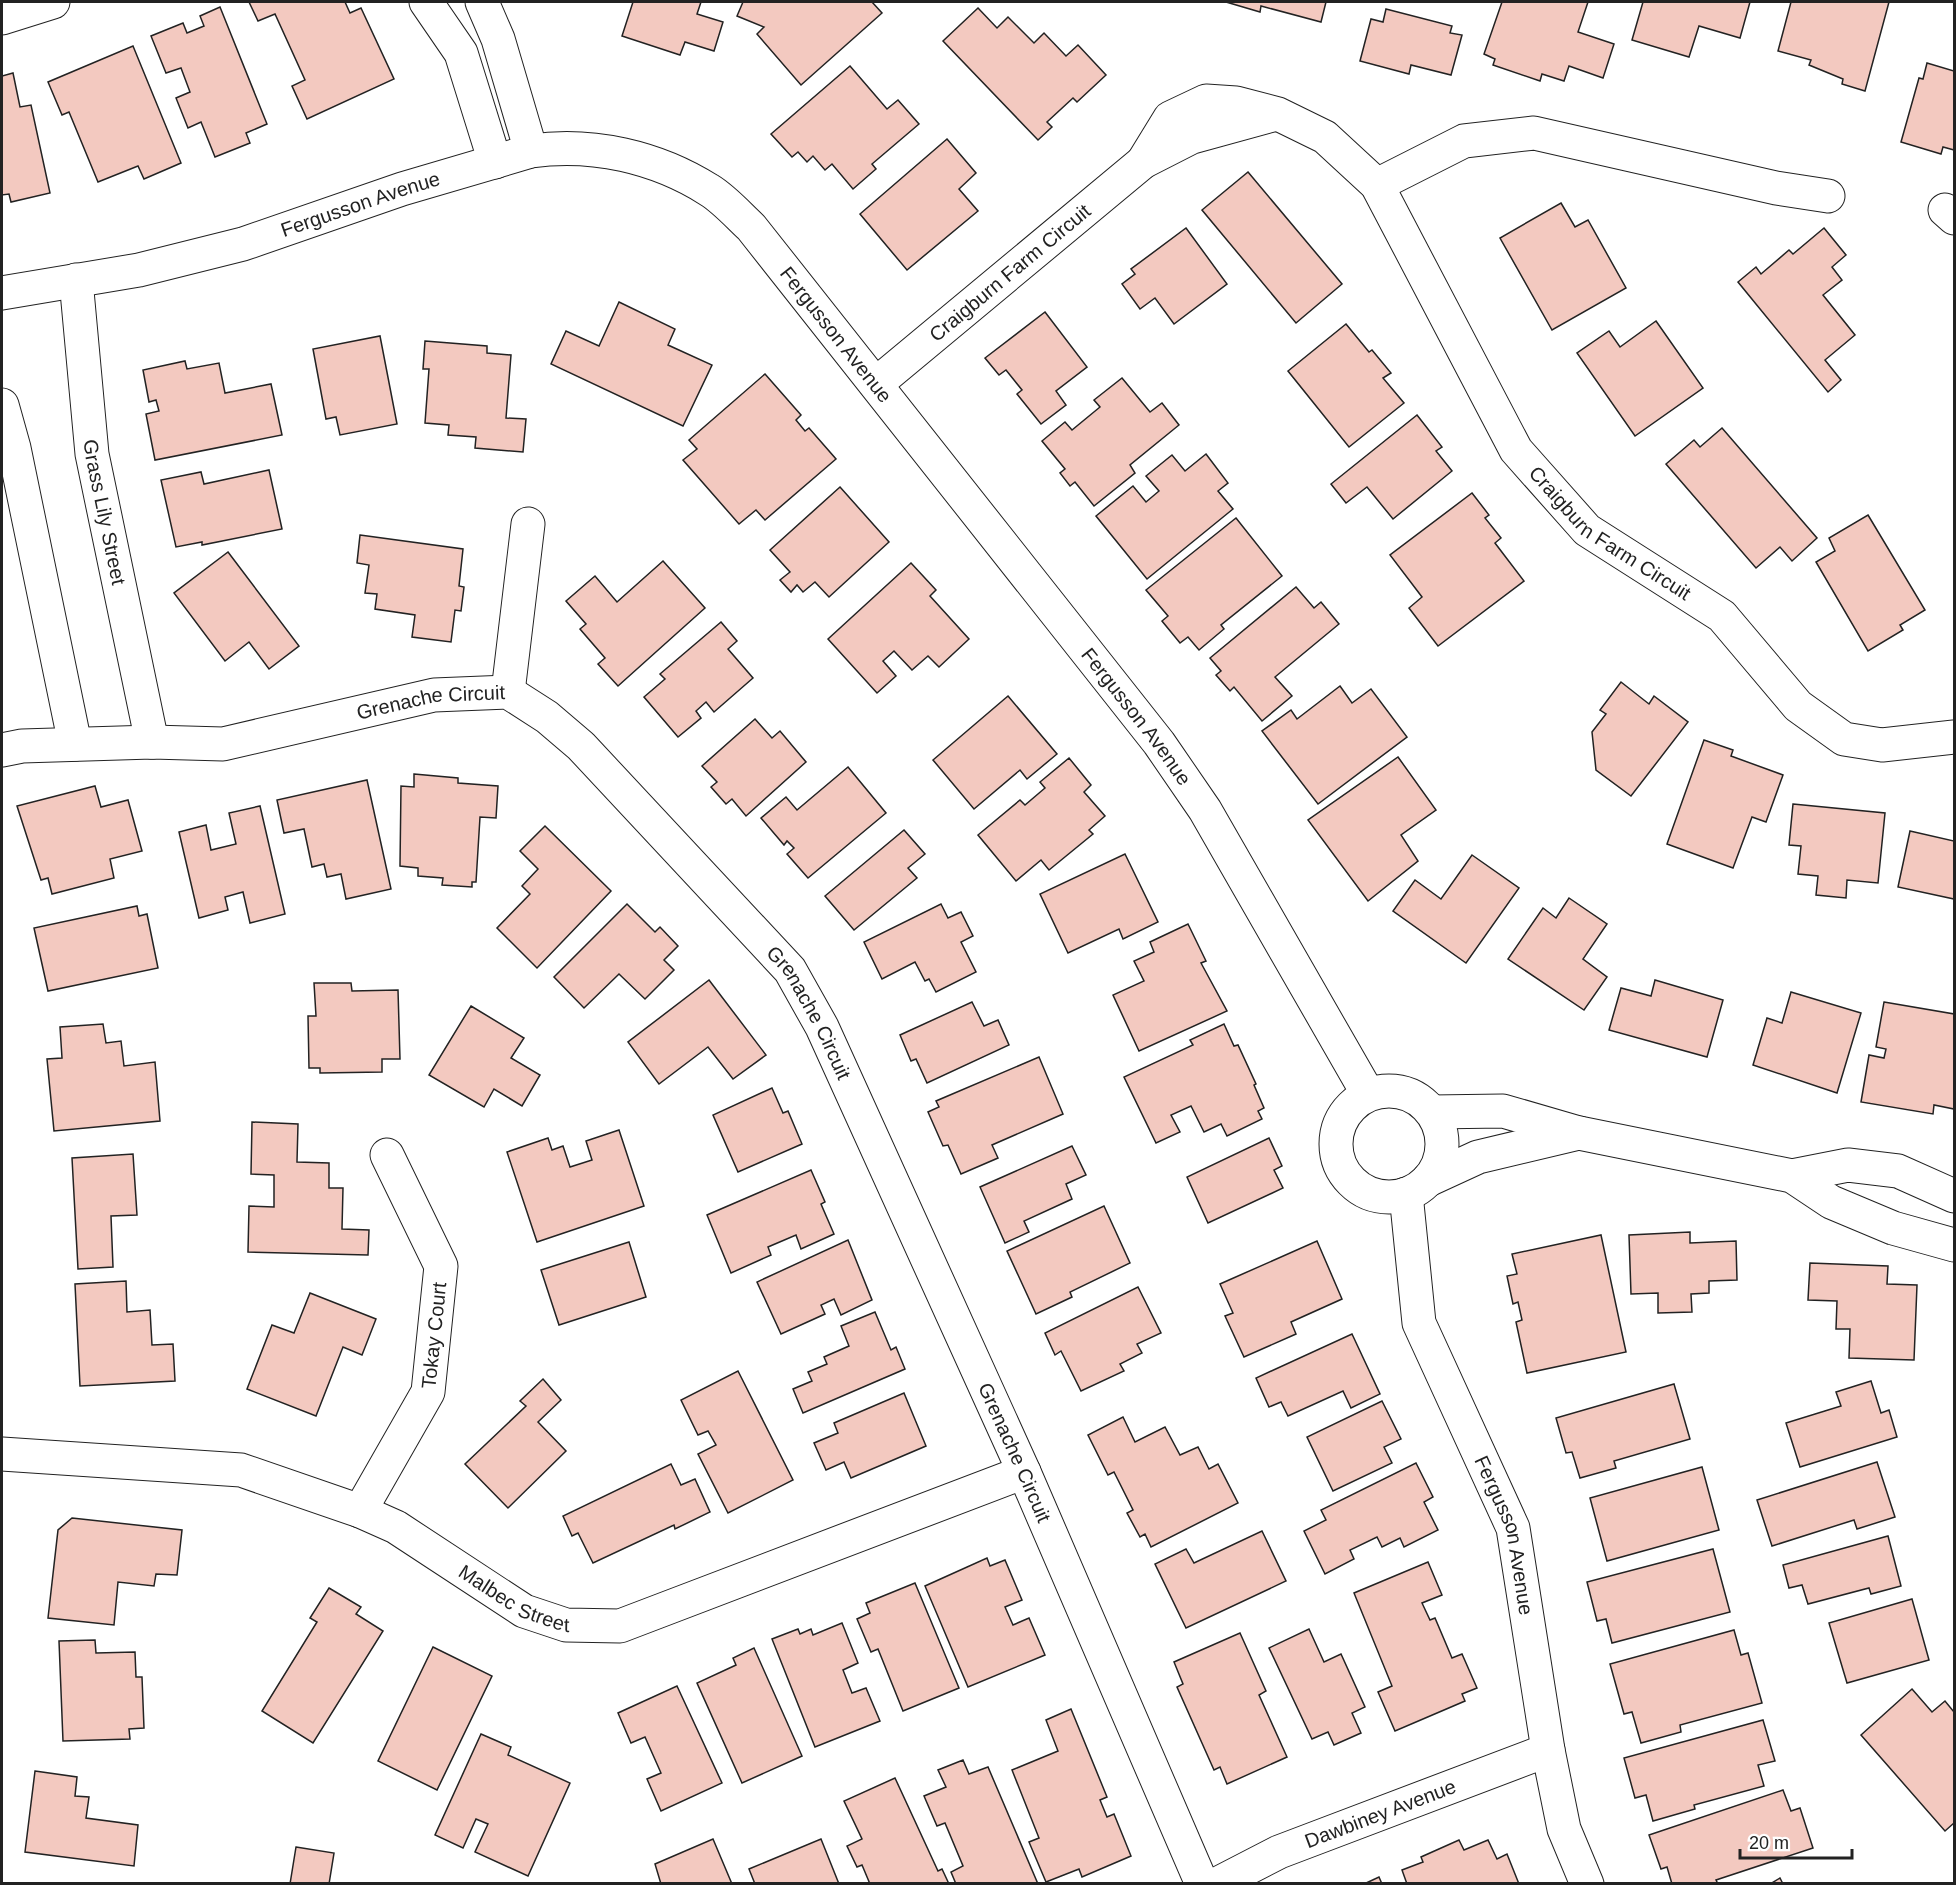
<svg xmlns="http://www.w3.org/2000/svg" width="1956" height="1885" viewBox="0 0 1956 1885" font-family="Helvetica,sans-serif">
<rect width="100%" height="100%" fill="#fff"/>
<g fill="#f3c9c0" stroke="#222" stroke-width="1.5">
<polygon points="249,2 345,2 350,13 361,8 394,79 307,119 292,86 305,80 275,14 258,21"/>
<polygon points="633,2 701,2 697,14 723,22 714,51 685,42 680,55 622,36"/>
<polygon points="743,2 872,2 882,13 801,85 757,34 764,27 737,16"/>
<polygon points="1226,2 1326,2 1321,22 1261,6 1260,12"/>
<polygon points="1502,2 1588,2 1578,32 1614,44 1603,78 1569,66 1564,81 1542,74 1540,81 1493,65 1495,59 1484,54"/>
<polygon points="1643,2 1750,2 1740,38 1699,26 1689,57 1632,40"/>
<polygon points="1791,2 1889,2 1865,91 1842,84 1843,79 1809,65 1811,60 1778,51"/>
<polygon points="220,7 267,124 246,133 250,143 215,157 201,122 188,128 176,98 190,92 181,68 166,73 151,36 183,23 187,33 204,26 200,16"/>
<polygon points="978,8 997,28 1008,17 1034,43 1044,33 1066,56 1078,45 1106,75 1077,102 1073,98 1047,122 1052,127 1038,140 943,41"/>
<polygon points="1386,9 1452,26 1450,33 1462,35 1451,75 1411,65 1409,74 1360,61 1371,19 1383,22"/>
<polygon points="133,46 181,163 144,179 138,166 98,182 69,112 62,115 48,82"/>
<polygon points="1927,63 1954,71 1954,150 1943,147 1941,154 1901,142 1919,78 1923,79"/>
<polygon points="850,66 887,109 898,100 919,124 872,164 876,169 853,189 832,164 825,170 813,156 807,162 798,152 792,157 771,134"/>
<polygon points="13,73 20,107 31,105 50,193 11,202 9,194 2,195 2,76"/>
<polygon points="947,139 976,173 959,189 978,211 907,270 860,214"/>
<polygon points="1248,172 1342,284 1296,323 1202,210"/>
<polygon points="1561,203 1575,227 1588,220 1626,288 1552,330 1500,238"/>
<polygon points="1186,228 1227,284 1174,324 1155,298 1140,309 1122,284 1135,274 1131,269"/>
<polygon points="1824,228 1846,255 1832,267 1842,280 1823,295 1855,335 1825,360 1841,380 1828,392 1738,282 1756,267 1761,274 1789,250 1793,254"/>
<polygon points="619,302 675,329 668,345 712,365 683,426 551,364 566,331 599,346"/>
<polygon points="1045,312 1087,367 1056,391 1066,405 1041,424 1017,394 1022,390 1006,370 999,375 985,358"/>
<polygon points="1656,321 1703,388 1635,436 1577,353 1609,331 1620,347"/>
<polygon points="1346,324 1369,352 1372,350 1391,373 1383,378 1404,403 1349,447 1288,371"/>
<polygon points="380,336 397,424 340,435 336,417 326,419 313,349"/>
<polygon points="425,341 487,346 487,353 511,355 506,418 526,419 523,452 475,448 476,437 448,435 449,425 425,423 429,369 423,369"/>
<polygon points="185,361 187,369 219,363 225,393 271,384 282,435 155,460 146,414 159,411 156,400 149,402 143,370"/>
<polygon points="765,374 801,415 796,420 805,431 809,428 836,459 765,520 756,510 739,524 683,460 697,449 689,440"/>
<polygon points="1122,378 1150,412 1162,403 1179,425 1130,465 1135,473 1094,506 1075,482 1070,486 1060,473 1065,469 1042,441 1065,422 1072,430 1100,407 1094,400"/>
<polygon points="1417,415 1442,447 1436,451 1452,471 1393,519 1367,487 1346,503 1331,484"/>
<polygon points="1722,428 1817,538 1792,561 1780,547 1756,568 1666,464 1694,440 1700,447"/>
<polygon points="1206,454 1228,483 1218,491 1233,509 1147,579 1096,516 1133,486 1146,502 1159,491 1146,476 1172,455 1185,471"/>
<polygon points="269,470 282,529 202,545 202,542 176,547 161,480 201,472 204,484"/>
<polygon points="840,487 889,542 829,597 815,582 803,592 797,585 791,592 780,580 790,572 770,550"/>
<polygon points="1472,493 1489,515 1485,518 1501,538 1495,543 1524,581 1438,646 1409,608 1422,597 1390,555"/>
<polygon points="1868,515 1925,610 1900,625 1903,630 1868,651 1816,562 1835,551 1829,538"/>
<polygon points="1236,518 1282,576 1221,625 1224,629 1199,650 1188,637 1180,643 1162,621 1168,616 1146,590"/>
<polygon points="360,535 463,549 459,586 464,587 461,611 455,610 451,642 412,637 415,615 375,609 377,594 365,593 369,565 357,563"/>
<polygon points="228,552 299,646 269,669 249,642 225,661 174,593"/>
<polygon points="663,561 705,608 618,686 598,664 605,658 580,629 586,624 566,601 595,576 617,602"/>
<polygon points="911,563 936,590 930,596 969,639 939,667 928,656 912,670 894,651 883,661 896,676 877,693 828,639"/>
<polygon points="1296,587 1314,608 1321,602 1339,624 1275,677 1292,696 1262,721 1234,687 1230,691 1216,675 1221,671 1210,658"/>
<polygon points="721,622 737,641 728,649 753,678 714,712 706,702 696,711 701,718 678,737 644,697 665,679 660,674"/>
<polygon points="1621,682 1649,704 1654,696 1688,722 1631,796 1596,770 1592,732 1606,714 1600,710"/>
<polygon points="1340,686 1352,703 1371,689 1407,737 1318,804 1262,731 1291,710 1297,719"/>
<polygon points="1008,696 1057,754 1027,779 1020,770 974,809 933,760"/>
<polygon points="755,719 772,738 780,731 806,762 746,816 732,799 726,804 711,787 717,782 702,766"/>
<polygon points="1704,740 1733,750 1731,756 1783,775 1766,822 1752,817 1733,868 1667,844"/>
<polygon points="1398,757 1436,810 1401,835 1418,861 1368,901 1308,820"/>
<polygon points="1069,758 1091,785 1084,792 1105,816 1089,830 1093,834 1049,870 1041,860 1016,881 978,835 1020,800 1025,805 1045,788 1040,782"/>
<polygon points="848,767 886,813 808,878 787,854 794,848 787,841 784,845 761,818 786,797 797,810"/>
<polygon points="414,774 458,778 458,783 498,786 496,818 480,817 476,882 472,882 472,887 442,885 443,878 418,876 418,868 400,866 401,786 414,787"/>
<polygon points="367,780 391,889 346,899 341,874 327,877 324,864 312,867 304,829 284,833 277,800"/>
<polygon points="95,786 101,807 128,800 142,851 110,859 114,878 52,894 48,878 41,880 17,806"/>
<polygon points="1793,804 1885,813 1878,883 1847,880 1846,898 1816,895 1818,876 1798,874 1801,846 1789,845"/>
<polygon points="260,806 285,914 250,923 243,892 225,897 228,910 199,918 179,832 206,825 211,850 236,844 229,813"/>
<polygon points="545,826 611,891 537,968 497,928 530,894 522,886 538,869 520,851"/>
<polygon points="904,830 925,854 908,868 917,878 854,930 825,896"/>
<polygon points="1910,831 1954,841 1954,899 1898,887"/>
<polygon points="1125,854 1158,922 1123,939 1119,929 1068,953 1040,894"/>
<polygon points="1472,855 1519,888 1466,963 1393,911 1415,880 1441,899"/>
<polygon points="1569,898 1607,924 1583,959 1607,977 1584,1010 1508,959 1543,908 1556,918"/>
<polygon points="627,904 655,932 660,927 678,946 664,960 674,970 645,999 619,974 584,1008 554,977"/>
<polygon points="941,904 948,918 961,912 973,936 961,942 976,972 936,992 929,979 925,981 915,962 882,979 864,942"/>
<polygon points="137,906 139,916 147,914 158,968 48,991 34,928"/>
<polygon points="1188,924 1206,961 1201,963 1227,1011 1139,1051 1113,995 1144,981 1134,961 1154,952 1150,942"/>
<polygon points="709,980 766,1055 733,1079 708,1047 659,1084 628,1042"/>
<polygon points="1655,980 1723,1000 1707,1057 1609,1030 1621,988 1651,996"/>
<polygon points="314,983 351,983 352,991 398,990 400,1059 382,1059 382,1072 320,1073 320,1068 309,1068 308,1016 316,1016"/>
<polygon points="1791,992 1861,1013 1837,1093 1753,1065 1767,1018 1782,1023"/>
<polygon points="972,1002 984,1026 998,1020 1009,1045 927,1083 916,1059 911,1061 900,1035"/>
<polygon points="1884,1002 1954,1014 1954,1109 1934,1105 1933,1114 1861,1102 1869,1055 1884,1058 1886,1049 1876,1047"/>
<polygon points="471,1006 524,1038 511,1058 540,1075 522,1106 494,1089 484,1107 429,1075"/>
<polygon points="103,1024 106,1043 121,1041 124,1066 155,1062 160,1121 54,1131 47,1059 62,1058 60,1027"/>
<polygon points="1224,1024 1234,1046 1238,1045 1256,1084 1254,1085 1264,1108 1258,1111 1262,1119 1227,1136 1221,1124 1204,1132 1191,1106 1171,1115 1180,1132 1156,1143 1124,1077 1193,1045 1190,1040"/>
<polygon points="1039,1057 1063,1114 992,1145 998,1158 961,1174 948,1145 943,1146 928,1112 939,1107 936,1101"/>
<polygon points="772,1088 783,1113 788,1111 802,1144 738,1172 713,1115"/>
<polygon points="252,1122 298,1124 297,1162 329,1163 329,1188 343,1188 342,1229 369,1230 368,1255 248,1252 249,1206 274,1207 274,1175 251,1174"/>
<polygon points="619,1130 644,1206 537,1242 507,1152 548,1138 552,1150 563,1146 570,1167 592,1160 586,1141"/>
<polygon points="1269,1138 1282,1166 1274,1170 1283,1188 1208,1223 1187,1177"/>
<polygon points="1072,1146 1086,1175 1066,1184 1072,1199 1024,1221 1029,1232 1005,1243 980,1187"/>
<polygon points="133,1154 137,1215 111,1216 113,1267 78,1269 72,1158"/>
<polygon points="811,1170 825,1202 821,1204 834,1234 801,1249 796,1235 768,1247 771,1255 731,1273 707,1215"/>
<polygon points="1104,1206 1130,1263 1070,1292 1072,1297 1036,1314 1007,1251"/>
<polygon points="1690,1232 1690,1243 1736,1241 1737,1280 1709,1281 1709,1293 1691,1294 1692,1312 1658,1313 1658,1293 1631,1294 1629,1235"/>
<polygon points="1601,1235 1626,1352 1527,1373 1516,1322 1522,1320 1518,1302 1513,1304 1507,1276 1517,1274 1512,1254"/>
<polygon points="848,1240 872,1300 841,1315 834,1299 821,1305 825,1314 781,1334 757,1282"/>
<polygon points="1317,1241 1342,1299 1291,1322 1296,1334 1244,1357 1225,1316 1233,1313 1220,1284"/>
<polygon points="629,1242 646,1297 559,1325 541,1270"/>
<polygon points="1810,1263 1888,1266 1887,1284 1917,1285 1914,1360 1849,1358 1850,1329 1836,1329 1837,1301 1808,1300"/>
<polygon points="126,1281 127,1312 150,1310 152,1345 173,1344 175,1381 80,1386 75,1284"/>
<polygon points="1138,1287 1161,1333 1137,1344 1142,1353 1120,1364 1124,1371 1081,1391 1061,1351 1055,1355 1045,1333"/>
<polygon points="310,1293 376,1319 362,1355 343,1347 316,1416 247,1389 272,1325 294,1333"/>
<polygon points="875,1312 891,1350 896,1347 905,1369 803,1413 793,1389 812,1381 808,1372 827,1364 824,1357 849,1346 841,1326"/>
<polygon points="1352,1334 1380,1394 1351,1408 1343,1391 1288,1416 1281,1402 1269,1407 1256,1378"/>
<polygon points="738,1371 793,1480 728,1513 698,1454 716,1445 708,1431 698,1435 681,1400"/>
<polygon points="543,1379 561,1400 538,1422 566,1451 508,1508 465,1464 526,1406 520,1401"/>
<polygon points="1871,1381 1881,1413 1889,1410 1897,1437 1800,1467 1786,1423 1841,1406 1836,1392"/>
<polygon points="1674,1384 1690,1439 1614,1461 1616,1468 1580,1478 1572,1452 1566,1453 1556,1418"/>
<polygon points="904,1393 926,1446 851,1478 844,1462 826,1470 814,1443 838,1433 834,1423"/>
<polygon points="1382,1401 1401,1439 1384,1447 1392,1463 1333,1491 1307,1437"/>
<polygon points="1123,1417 1135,1442 1165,1427 1180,1455 1198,1447 1209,1469 1218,1464 1238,1503 1151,1547 1145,1534 1140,1537 1127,1513 1133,1510 1114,1472 1108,1475 1088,1435"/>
<polygon points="1877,1462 1895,1517 1857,1529 1854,1520 1772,1546 1757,1500"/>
<polygon points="1416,1463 1433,1497 1424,1502 1438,1530 1404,1547 1400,1538 1382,1547 1377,1537 1350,1550 1354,1559 1325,1574 1304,1531 1326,1520 1321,1510"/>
<polygon points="671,1464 681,1485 695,1479 710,1512 675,1529 674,1525 593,1563 578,1533 572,1536 563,1516"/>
<polygon points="1702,1467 1719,1530 1607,1561 1590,1498"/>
<polygon points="72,1518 182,1530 177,1575 156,1574 154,1586 118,1582 114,1625 48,1618 58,1530"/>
<polygon points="1262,1531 1286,1581 1186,1628 1155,1564 1186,1549 1194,1563"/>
<polygon points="1888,1536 1901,1586 1871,1594 1869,1588 1808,1604 1802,1585 1789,1588 1783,1565"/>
<polygon points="1713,1549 1730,1612 1612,1643 1606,1619 1597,1621 1587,1582"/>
<polygon points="987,1558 990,1566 1005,1560 1022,1600 1005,1607 1013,1625 1029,1618 1045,1655 968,1687 925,1586"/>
<polygon points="1428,1562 1442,1595 1422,1603 1430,1620 1435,1618 1452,1658 1462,1654 1477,1688 1462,1694 1465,1701 1395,1731 1378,1692 1392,1686 1354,1593"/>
<polygon points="915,1583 959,1688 903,1711 878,1649 871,1652 857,1619 870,1613 866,1603"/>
<polygon points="329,1588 361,1607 356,1614 383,1631 313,1743 262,1711 317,1622 310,1618"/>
<polygon points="1912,1599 1929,1660 1847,1683 1829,1623"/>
<polygon points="842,1623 858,1663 843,1670 852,1693 866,1688 880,1721 815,1747 772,1639 798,1629 800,1634 811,1629 813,1635"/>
<polygon points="1309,1629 1324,1662 1341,1654 1365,1707 1352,1713 1361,1733 1334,1745 1328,1732 1312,1739 1269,1648"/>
<polygon points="1734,1630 1741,1655 1748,1653 1762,1703 1680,1725 1681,1732 1641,1743 1632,1712 1624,1714 1610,1664"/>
<polygon points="1240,1633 1266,1691 1259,1695 1287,1757 1227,1784 1220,1767 1214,1770 1177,1687 1183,1684 1174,1662"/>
<polygon points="95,1640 96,1653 135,1652 136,1677 142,1677 144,1728 129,1729 130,1739 63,1741 59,1641"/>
<polygon points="433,1647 492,1676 437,1790 378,1761"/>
<polygon points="754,1648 802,1756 742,1783 697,1683 736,1665 733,1658"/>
<polygon points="677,1686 722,1783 661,1811 647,1779 661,1773 645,1737 631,1743 618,1713"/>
<polygon points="1912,1689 1932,1712 1945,1701 1954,1712 1954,1823 1945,1831 1861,1735"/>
<polygon points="1071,1709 1107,1797 1100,1800 1107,1817 1114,1814 1131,1856 1082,1877 1079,1869 1046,1882 1029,1842 1039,1838 1012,1770 1058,1751 1046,1720"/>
<polygon points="1763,1720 1775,1761 1758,1765 1764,1786 1694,1805 1695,1809 1653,1821 1646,1795 1635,1798 1624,1758"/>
<polygon points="481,1734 511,1747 508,1755 570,1783 528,1876 475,1852 488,1824 476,1819 463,1848 435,1835"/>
<polygon points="963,1760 969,1774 988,1767 1038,1884 956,1884 951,1872 963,1866 945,1823 937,1826 924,1796 946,1787 938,1770"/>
<polygon points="35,1771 77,1777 75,1796 89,1797 86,1818 138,1825 134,1866 25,1852"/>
<polygon points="895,1778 938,1871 942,1869 949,1884 870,1884 862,1865 857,1867 847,1846 862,1839 844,1801"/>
<polygon points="1783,1790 1791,1811 1800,1808 1813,1848 1716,1880 1718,1884 1672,1884 1667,1867 1661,1869 1649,1835"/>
<polygon points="713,1839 732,1884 661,1884 655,1864"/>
<polygon points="821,1839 839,1884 755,1884 749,1869"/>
<polygon points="1459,1840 1464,1850 1488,1840 1497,1859 1507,1854 1519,1884 1407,1884 1402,1870 1423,1862 1421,1857"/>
<polygon points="296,1847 334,1853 329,1884 290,1884"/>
<polygon points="1379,1877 1382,1884 1364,1884"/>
<polygon points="1780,1878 1783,1884 1770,1884"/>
</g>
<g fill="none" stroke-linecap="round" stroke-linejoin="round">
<defs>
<g id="minor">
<polyline points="426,2 461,53 495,162"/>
<polyline points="482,2 498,39 531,151"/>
<polyline points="2,18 53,2"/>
<path id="s1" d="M1143,162l27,-44 36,-17 30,2 42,11 47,23 52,48 139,265 71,80 135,86 76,90 46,33 38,6 72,-8"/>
<polyline points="1377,185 1464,141 1534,133 1776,188 1828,196"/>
<polyline points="1945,210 1954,218"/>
<path id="s2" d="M76,280l16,174 60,288"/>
<path id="s3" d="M2,293l137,-23 104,-26 159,-55 129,-38c61,-9 126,6 178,39 15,9 29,25 42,37l408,516 46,67 163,284"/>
<path id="s4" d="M876,384l267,-222 49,-25 84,-23"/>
<polyline points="2,405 14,448 75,744"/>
<polyline points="508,692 528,524"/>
<path id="s5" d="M2,750l20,-4 130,-4 71,2 211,-49 74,-3 39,25 34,29 209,224 32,57 202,445 178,412"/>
<circle cx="1389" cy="1144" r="53"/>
<polyline points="1432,1112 1503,1111 1579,1133 1792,1176 1831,1202 1893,1228 1954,1245"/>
<polyline points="1792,1176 1848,1165 1898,1171 1954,1196"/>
<polyline points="1428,1180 1478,1157 1579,1133"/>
<path id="s6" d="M1406,1194l13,129 94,205 35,222 16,79 23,55"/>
<path id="s7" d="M2,1454l239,16 119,41 36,16 128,84 42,14 54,1 404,-154"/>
<path id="s8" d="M360,1511l68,-119 13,-126 -54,-111"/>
<path id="s9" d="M1217,1884l62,-32 269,-102"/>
</g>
</defs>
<use href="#minor" stroke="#222" stroke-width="35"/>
<use href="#minor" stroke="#fff" stroke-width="33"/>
</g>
<g text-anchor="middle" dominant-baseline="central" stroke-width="4.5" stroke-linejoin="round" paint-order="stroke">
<g font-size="20" fill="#222" stroke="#fff">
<text stroke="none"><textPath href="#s3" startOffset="370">Fergusson Avenue</textPath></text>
<text stroke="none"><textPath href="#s4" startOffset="174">Craigburn Farm Circuit</textPath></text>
<text stroke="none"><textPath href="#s3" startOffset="928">Fergusson Avenue</textPath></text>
<text stroke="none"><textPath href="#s2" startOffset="234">Grass Lily Street</textPath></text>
<text stroke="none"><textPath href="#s1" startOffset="714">Craigburn Farm Circuit</textPath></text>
<text stroke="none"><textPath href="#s5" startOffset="434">Grenache Circuit</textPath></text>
<text stroke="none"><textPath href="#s3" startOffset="1414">Fergusson Avenue</textPath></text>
<text stroke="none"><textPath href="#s5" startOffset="956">Grenache Circuit</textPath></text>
<text stroke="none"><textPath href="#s8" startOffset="194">Tokay Court</textPath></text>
<text stroke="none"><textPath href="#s5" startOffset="1442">Grenache Circuit</textPath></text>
<text stroke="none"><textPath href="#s6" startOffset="360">Fergusson Avenue</textPath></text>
<text stroke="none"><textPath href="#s7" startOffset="544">Malbec Street</textPath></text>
<text stroke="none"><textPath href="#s9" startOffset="178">Dawbiney Avenue</textPath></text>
</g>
</g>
<rect width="1956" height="1885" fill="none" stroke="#222222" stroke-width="6"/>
<path d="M1740 1849v9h112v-9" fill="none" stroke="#222222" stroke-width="3"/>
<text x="1749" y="1849" font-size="18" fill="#222222" stroke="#ffffff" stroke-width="4.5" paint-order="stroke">20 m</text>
</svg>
